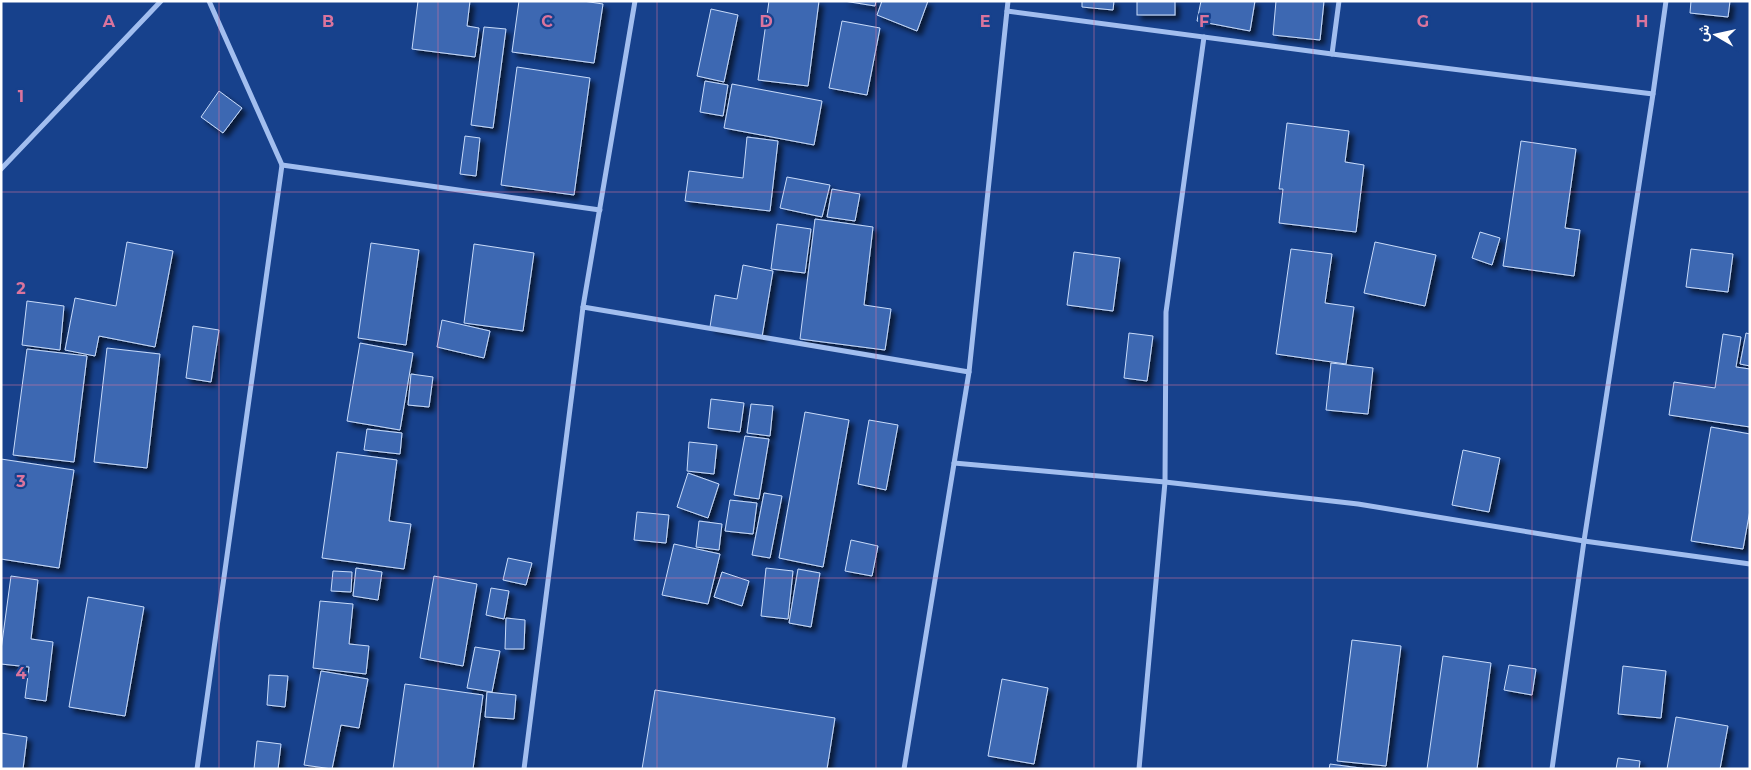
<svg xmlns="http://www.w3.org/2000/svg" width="1751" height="770" viewBox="0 0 1751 770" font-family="Montserrat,Vazirmatn,sans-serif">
<defs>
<filter id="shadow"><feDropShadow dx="4.5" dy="4.5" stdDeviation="2.5" flood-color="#0009"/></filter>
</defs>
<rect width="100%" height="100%" fill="#17418c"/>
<g fill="#3c68b2" stroke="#c8dbfa" filter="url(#shadow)">
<polygon points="418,1 470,1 467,26 479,28 475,57 412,49"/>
<polygon points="519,1 583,1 603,4 594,63 512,52"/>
<polygon points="769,1 819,1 808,86 758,80"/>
<polygon points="844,1 876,1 875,6"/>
<polygon points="882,1 928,1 917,31 877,15"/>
<polygon points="1082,1 1114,1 1113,10 1082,7"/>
<rect x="1137" y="1" width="38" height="14"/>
<polygon points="1201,1 1255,1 1250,31 1197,21"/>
<polygon points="1276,1 1324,1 1320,40 1273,35"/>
<polygon points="1691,1 1730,1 1728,17 1690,13"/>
<polygon points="711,9 738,15 724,82 697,76"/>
<polygon points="842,21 880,28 867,95 829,88"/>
<polygon points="484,27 506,29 493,128 471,125"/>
<polygon points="517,67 590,78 574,195 501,185"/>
<polygon points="705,81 728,85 723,116 700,112"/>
<polygon points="732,84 822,101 814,145 724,128"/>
<polygon points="219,91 242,108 223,133 201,117"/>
<polygon points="1287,123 1349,131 1345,162 1364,165 1356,232 1279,223 1283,189 1279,189"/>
<polygon points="465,136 480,138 476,176 460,174"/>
<polygon points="747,137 778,141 770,211 685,201 689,171 743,178"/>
<polygon points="1521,141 1576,149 1565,228 1580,230 1574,276 1503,266"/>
<polygon points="787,177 830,185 822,217 780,208"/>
<polygon points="832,189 860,194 855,221 827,217"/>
<polygon points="815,219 873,227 864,305 891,309 885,350 800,339"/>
<polygon points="777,224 811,229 805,273 771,269"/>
<polygon points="1480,232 1500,238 1492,265 1472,258"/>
<polygon points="127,242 173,251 155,347 99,336 95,356 65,350 75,298 116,306"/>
<polygon points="1375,242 1436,255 1425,306 1364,293"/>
<polygon points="371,243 419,250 406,345 358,338"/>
<polygon points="474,244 534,253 523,331 464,323"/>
<polygon points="1291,249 1332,254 1325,303 1354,307 1346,364 1276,354"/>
<polygon points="1691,249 1733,254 1728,292 1686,287"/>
<polygon points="1074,252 1120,258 1113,311 1067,305"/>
<polygon points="743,265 773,271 762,337 710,327 715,295 737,299"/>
<polygon points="27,301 64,306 60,350 22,345"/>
<polygon points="442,320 490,331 484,358 437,347"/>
<polygon points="193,326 219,330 211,382 186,378"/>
<polygon points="1129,333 1153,336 1147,381 1124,378"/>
<polygon points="1746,333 1750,334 1750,366 1740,364"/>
<polygon points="1723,334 1741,337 1736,367 1750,369 1750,427 1669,415 1674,382 1715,388"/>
<polygon points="360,343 413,353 400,430 347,421"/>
<polygon points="107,348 160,354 147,468 94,462"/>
<polygon points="27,349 87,356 74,462 13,455"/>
<polygon points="1331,363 1373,368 1368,414 1326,410"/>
<polygon points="411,374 433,377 429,407 408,405"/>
<polygon points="711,399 744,403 740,432 708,428"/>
<polygon points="751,404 773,406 770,436 747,433"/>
<polygon points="805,412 849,420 823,567 779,558"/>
<polygon points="869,420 898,425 886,490 858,484"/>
<polygon points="1711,427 1750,434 1750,510 1743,549 1691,541"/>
<polygon points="367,429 402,433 400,454 364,450"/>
<polygon points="745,436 769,439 759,499 734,495"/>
<polygon points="689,442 717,445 714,474 687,471"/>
<polygon points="1463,450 1500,458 1489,512 1452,505"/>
<polygon points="337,452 397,460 389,521 411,524 404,569 322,558"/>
<polygon points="1,459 74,470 59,568 1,559"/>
<polygon points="688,473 719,484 708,518 677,507"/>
<polygon points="764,493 782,496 770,558 752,555"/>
<polygon points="730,500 757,503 753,534 725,531"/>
<polygon points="637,512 669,515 666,543 634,540"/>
<polygon points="699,521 722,524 719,550 696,547"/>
<polygon points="851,540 878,546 872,576 845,571"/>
<polygon points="674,544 720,554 708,604 662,595"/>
<polygon points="508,558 532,563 526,585 503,580"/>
<polygon points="356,568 382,572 378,600 353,596"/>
<polygon points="766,568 793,571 788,619 761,616"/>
<polygon points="798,569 820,573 811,627 789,623"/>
<polygon points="333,571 352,572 351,592 331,591"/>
<polygon points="722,572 749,581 742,606 714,597"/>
<polygon points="11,576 38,580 31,639 53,642 46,701 25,698 29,667 1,664 1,650"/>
<polygon points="434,576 477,584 463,666 420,658"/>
<polygon points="491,588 509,591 504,619 486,615"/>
<polygon points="88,597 144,607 125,716 69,707"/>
<polygon points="320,601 353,604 349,644 369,646 366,674 313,668"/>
<polygon points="506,618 525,620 524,649 505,649"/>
<polygon points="1352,640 1401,646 1386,766 1337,761"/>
<polygon points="475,647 500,651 492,692 467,688"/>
<polygon points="1443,656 1491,663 1477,769 1427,769"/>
<polygon points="1509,665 1536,669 1532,695 1504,690"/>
<polygon points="1623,666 1666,671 1661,718 1618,714"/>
<polygon points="321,671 368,679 359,728 341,725 332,769 304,765"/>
<polygon points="269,675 288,676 285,707 267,705"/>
<polygon points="1002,679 1048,688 1034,764 988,756"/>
<polygon points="405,684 483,695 473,769 393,769"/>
<polygon points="655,690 835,718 827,769 642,769"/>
<polygon points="487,692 516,695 514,719 485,717"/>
<polygon points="1676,717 1728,726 1720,769 1667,769"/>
<polygon points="1,733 27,737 23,769 1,769"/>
<polygon points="257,741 281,744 278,769 254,769"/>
<polygon points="1618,758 1640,761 1639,769 1616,769"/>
<polygon points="1330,764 1368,769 1329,769"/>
</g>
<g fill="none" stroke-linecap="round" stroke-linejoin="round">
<g stroke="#a2beef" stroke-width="5">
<polyline points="209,1 282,165 600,210"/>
<polyline points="635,1 583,307 969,372"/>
<polyline points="1007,11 1332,54 1653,94"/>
<polyline points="1332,54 1339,1"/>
<polyline points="1,169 161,1"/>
<polyline points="954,463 1165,482 1358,504 1584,541 1750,564"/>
<polyline points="197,769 282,165"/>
<polyline points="524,769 583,307"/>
<polyline points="904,769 969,372 1008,1"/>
<polyline points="1139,769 1165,482 1166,312 1204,37"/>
<polyline points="1552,769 1584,541 1653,94 1666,1"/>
</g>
</g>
<path fill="none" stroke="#da749d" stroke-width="1" stroke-opacity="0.55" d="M219,1v768M438,1v768M657,1v768M876,1v768M1094,1v768M1313,1v768M1532,1v768M1,192h1749M1,385h1749M1,578h1749"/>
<g font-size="16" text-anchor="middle" font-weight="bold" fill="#da749d" stroke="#17418c" stroke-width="4.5" stroke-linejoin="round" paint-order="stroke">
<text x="109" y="27">A</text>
<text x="328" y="27">B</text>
<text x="547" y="27">C</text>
<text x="766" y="27">D</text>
<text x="985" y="27">E</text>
<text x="1204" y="27">F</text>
<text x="1423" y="27">G</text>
<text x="1642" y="27">H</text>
<text x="21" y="102">1</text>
<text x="21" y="294">2</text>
<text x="21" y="487">3</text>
<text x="21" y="679">4</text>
</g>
<rect width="1751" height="770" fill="none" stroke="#ffffff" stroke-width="5"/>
<g transform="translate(1716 35) rotate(279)" stroke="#17418c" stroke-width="4" paint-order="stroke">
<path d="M0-4L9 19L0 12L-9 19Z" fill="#ffffff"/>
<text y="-8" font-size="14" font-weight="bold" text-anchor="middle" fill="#ffffff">ش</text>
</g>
</svg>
